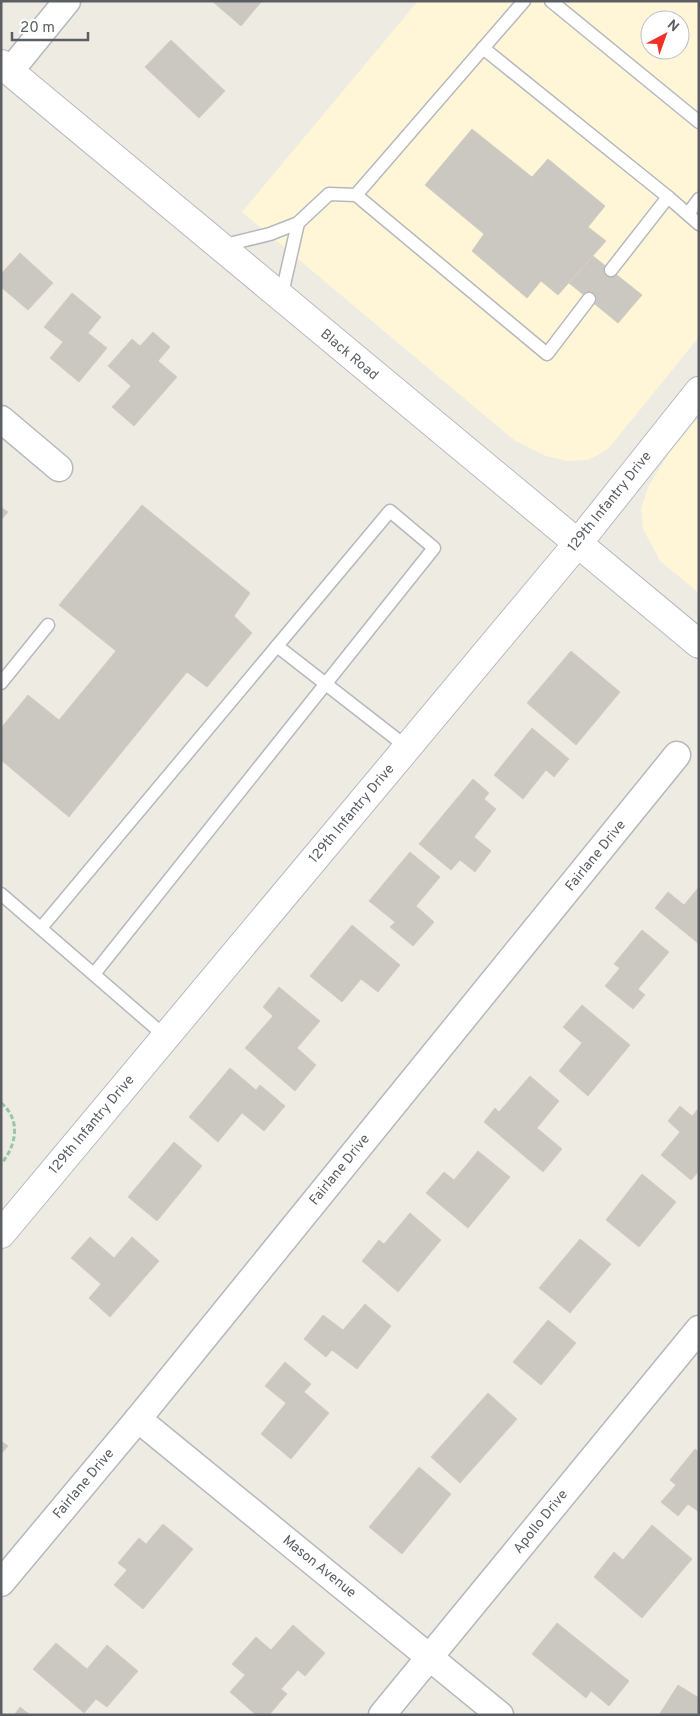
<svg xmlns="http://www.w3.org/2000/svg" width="700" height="1716" viewBox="0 0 700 1716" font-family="Overpass,sans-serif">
<rect width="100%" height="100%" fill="#eeebe3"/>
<g fill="#fff5d7" fill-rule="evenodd">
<path d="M418,1h281v336l-91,112 -20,11 -21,1 -21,-5 -32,-16 -272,-228zM650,20h30v30h-30z"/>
<polygon points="699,417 699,593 660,561 643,529 641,508 649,485 670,452"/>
</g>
<g fill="#cbc8c2" stroke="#d3cdc1">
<polygon points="212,1 262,1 241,26"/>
<polygon points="171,40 225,91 199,118 145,67"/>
<polygon points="472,129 532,177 548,159 605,206 588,227 606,241 558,295 541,281 527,298 472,251 484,234 425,185"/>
<polygon points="20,253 53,283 28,310 1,287 1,274"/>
<polygon points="593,256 642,295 618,323 569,283"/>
<polygon points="72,293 101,317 88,333 107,348 79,382 50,358 63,342 44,327"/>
<polygon points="153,332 170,347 158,361 177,377 134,426 112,407 131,386 108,366 132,339 140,346"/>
<polygon points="142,505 250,593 234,616 252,633 207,687 187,672 69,817 1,760 1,728 28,695 59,720 116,651 59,605"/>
<polygon points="1,507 8,512 1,520"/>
<polygon points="571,651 620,692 576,745 527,703"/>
<polygon points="532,728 569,759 554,777 546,770 523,799 494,775"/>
<polygon points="473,779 489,793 484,799 496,809 474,837 491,851 475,872 460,860 451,870 419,844"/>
<polygon points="410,852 440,877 416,906 434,922 413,946 390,927 395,922 369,901"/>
<polygon points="699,887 699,944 655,908 668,892 684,905"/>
<polygon points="352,925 400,965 378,992 361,979 342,1002 310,976"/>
<polygon points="642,930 669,952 638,989 645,995 633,1009 605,986 620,968 614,964"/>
<polygon points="279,987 320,1021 297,1048 316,1065 295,1091 245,1048 273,1016 263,1007"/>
<polygon points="582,1005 630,1045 588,1096 559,1071 582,1043 563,1027"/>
<polygon points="230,1068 256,1090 260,1085 285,1106 264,1131 242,1113 218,1142 189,1117"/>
<polygon points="530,1076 559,1101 537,1128 562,1149 543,1172 484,1122 495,1108 499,1112"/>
<polygon points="680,1106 692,1116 699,1108 699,1171 691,1180 661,1155 680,1132 668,1121"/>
<polygon points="174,1142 202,1166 157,1221 128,1197"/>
<polygon points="478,1151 510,1177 468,1228 426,1193 444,1172 454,1180"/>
<polygon points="642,1174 676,1202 639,1247 606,1220"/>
<polygon points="410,1213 441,1240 398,1292 362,1261 379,1240 384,1244"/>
<polygon points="90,1237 114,1258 132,1237 159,1261 110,1317 89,1298 101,1284 71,1258"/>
<polygon points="580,1239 611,1264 570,1313 539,1288"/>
<polygon points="365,1304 391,1326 357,1369 332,1350 326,1357 304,1339 323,1315 343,1330"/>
<polygon points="548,1320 576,1343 541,1385 513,1362"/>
<polygon points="285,1362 311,1384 304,1392 329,1413 291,1459 261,1434 286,1403 265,1386"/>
<polygon points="488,1393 517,1419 460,1483 431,1457"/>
<polygon points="1,1441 8,1446 1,1454"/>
<polygon points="695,1449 699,1452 699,1512 688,1504 678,1516 661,1502 676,1485 670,1480"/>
<polygon points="419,1467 451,1494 402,1554 369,1527"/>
<polygon points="163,1524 193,1549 143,1609 114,1585 127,1570 118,1563 139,1538 146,1544"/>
<polygon points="652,1525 692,1559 642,1618 594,1577 614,1552 623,1560"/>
<polygon points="557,1623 629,1681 609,1706 591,1691 586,1698 532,1654"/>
<polygon points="293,1625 325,1653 305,1676 298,1670 281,1689 287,1694 269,1715 256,1715 230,1692 245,1675 232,1664 256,1637 271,1650"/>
<polygon points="56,1643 87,1669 107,1645 138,1671 107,1707 96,1699 84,1713 33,1669"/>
<polygon points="678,1685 699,1698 699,1715 659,1715"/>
<polygon points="20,1707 30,1715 14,1715"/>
</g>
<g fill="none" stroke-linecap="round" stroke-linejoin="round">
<defs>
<g id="lane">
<polyline points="551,1 699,122"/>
<polyline points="483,48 668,197"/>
<polyline points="356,195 524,1"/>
<polyline points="688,214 699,199"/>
<polyline points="221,246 270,234 298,223 329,194 356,195 547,354 589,299"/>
<polyline points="611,270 668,197 699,224"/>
<polyline points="281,298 298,223"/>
<polyline points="277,646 408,748"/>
<polyline points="1,683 48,625"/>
<polyline points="1,894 166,1037"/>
<polyline points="41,928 390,511 434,548 94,974"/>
</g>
<g id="street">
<polyline points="10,71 67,1"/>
<polyline points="1,419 59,468"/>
<polyline points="138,1419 500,1715"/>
<polyline points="1,1583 138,1419 677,755"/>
<polyline points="382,1715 699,1329"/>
</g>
<g id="secondary">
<polyline points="1,64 699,644"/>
<polyline points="1,1234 578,543 699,391"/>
</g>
</defs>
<use href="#lane" stroke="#b5b9bd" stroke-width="15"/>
<use href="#street" stroke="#b5b9bd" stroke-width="29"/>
<use href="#secondary" stroke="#b6bac0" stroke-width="30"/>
<path stroke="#96c8a4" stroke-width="3" stroke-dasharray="5 2.5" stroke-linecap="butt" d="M1,1103c20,16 16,42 0,61"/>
<use href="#lane" stroke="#fff" stroke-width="12"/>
<use href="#street" stroke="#fff" stroke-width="26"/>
<use href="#secondary" stroke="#fff" stroke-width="28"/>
</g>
<g text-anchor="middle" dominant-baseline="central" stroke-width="5" stroke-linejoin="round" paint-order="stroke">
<g font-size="14" fill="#5b5f64" stroke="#fff">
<text transform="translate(349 355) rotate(40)">Black Road</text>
<text transform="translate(610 502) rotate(-51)">129th Infantry Drive</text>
<text transform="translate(352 814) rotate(-50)">129th Infantry Drive</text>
<text transform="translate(596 856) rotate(-51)">Fairlane Drive</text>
<text transform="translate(92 1125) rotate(-50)">129th Infantry Drive</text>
<text transform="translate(340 1170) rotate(-51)">Fairlane Drive</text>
<text transform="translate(84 1484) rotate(-50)">Fairlane Drive</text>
<text transform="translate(541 1522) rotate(-51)">Apollo Drive</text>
<text transform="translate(319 1567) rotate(39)">Mason Avenue</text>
</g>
</g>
<rect width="700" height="1716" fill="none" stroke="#5b5f64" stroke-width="5"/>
<g transform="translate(665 35) rotate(41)"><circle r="24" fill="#ffffff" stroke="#bdbfc1"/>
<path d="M0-4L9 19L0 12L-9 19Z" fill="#ef3127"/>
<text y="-8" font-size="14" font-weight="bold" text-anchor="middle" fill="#5b5f64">N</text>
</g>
<path d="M12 32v8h76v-8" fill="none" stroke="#5b5f64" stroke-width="2.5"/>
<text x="20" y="32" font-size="15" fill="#5b5f64" stroke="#ffffff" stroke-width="4" paint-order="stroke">20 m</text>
</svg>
